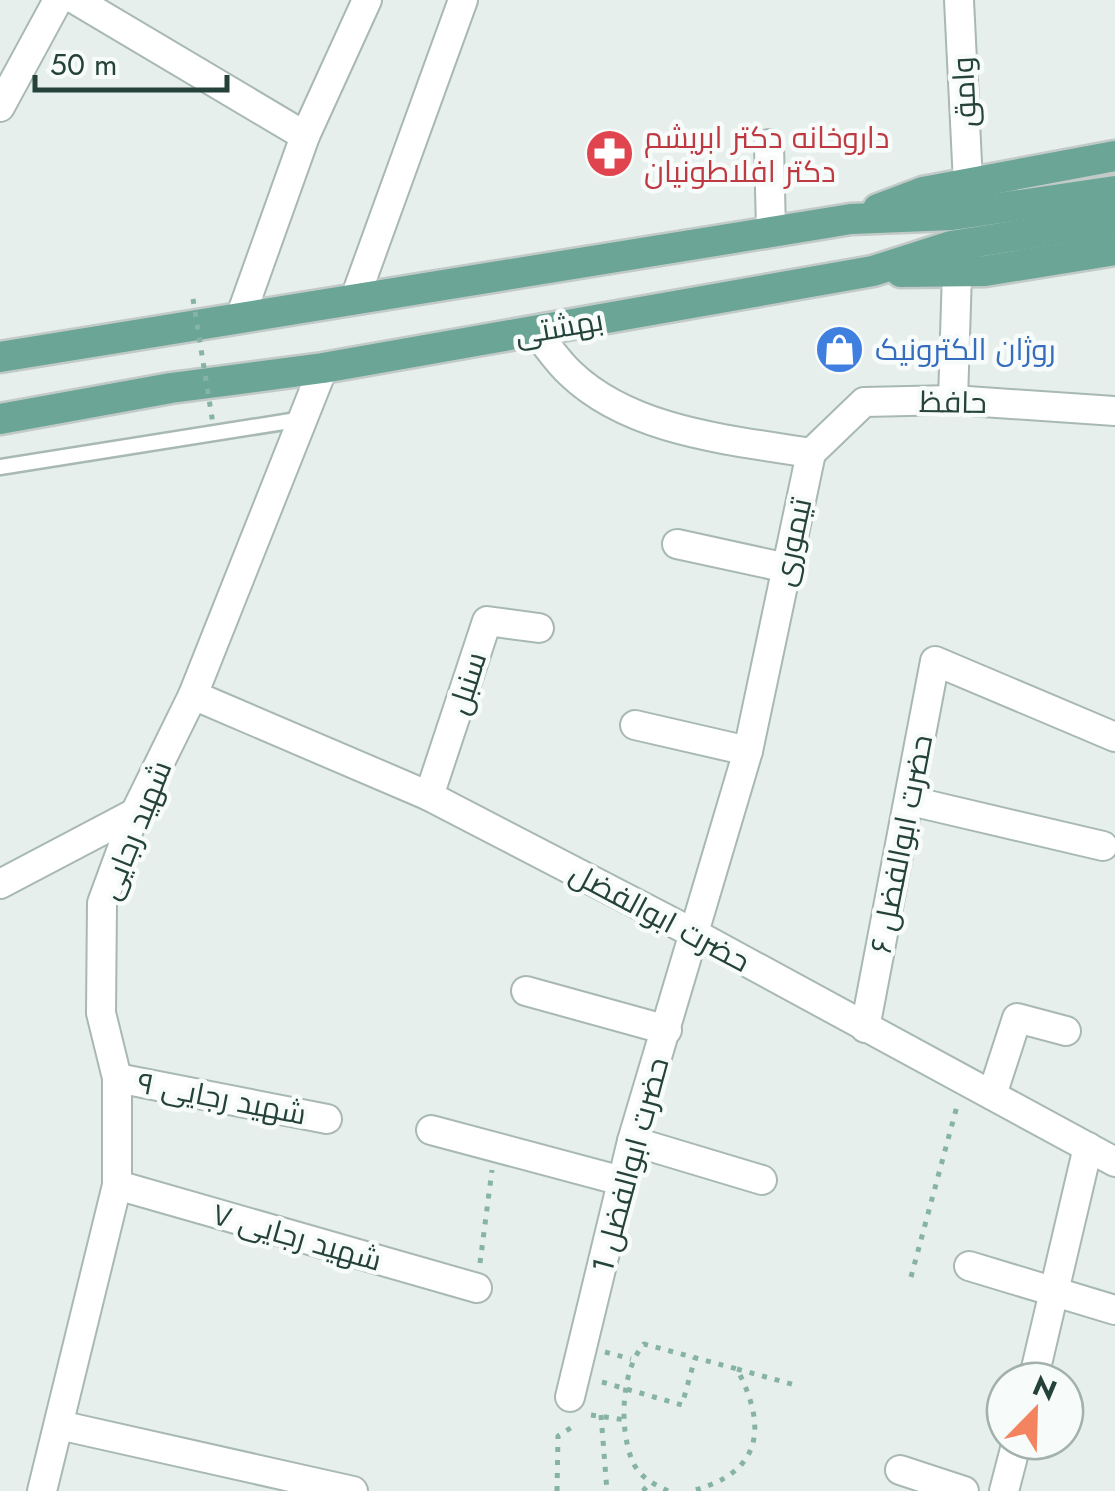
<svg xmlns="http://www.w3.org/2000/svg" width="1115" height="1491" viewBox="0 0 1115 1491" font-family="Jost,Cairo,sans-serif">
<rect width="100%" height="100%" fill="#e6efeb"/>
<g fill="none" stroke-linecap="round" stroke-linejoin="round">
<defs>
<polyline id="service" points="0,467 303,419"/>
<g id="minor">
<polyline points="76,0 305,136"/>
<polyline points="959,0 968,183"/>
<polyline points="0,107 58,0"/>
<polyline points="769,144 771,232"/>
<polyline points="355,298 463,0"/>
<polyline points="240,318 305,136 367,0"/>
<path d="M535,331c11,13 22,30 35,42 61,59 161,67 241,80"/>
<polyline points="953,400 957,272"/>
<polyline points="811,453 864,402 953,400 1115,411"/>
<polyline points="677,544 787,568"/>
<polyline points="193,695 429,796 697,935 1115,1162"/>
<polyline points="635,725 748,751"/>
<polyline points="429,796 487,621 539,628"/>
<polyline points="911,801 1103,846"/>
<polyline points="0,884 135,813"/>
<polyline points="526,991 667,1030"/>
<polyline points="865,1028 935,661 1115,737"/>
<polyline points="117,1078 327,1119"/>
<polyline points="992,1095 1017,1018 1066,1031"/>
<polyline points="431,1130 622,1181"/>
<polyline points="632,1141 762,1180"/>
<polyline points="117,1185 477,1288"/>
<polyline points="969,1266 1115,1310"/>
<polyline points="1033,1381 1088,1147"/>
<polyline points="570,1397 632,1141 748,751 811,453"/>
<polyline points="59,1425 353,1491"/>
<polyline points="900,1470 964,1491"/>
<polyline points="42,1491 117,1185 117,1078 101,1013 102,903 135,813 193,695 323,368"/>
<polyline points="1004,1491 1017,1441"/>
</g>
<g id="primary">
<polyline points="878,209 923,192 1115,156"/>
<polyline points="901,272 985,271 1115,250"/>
<polyline points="0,357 851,219 952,215 1115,191"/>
<polyline points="0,419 171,388 323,368 873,271 951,246 1115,220"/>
</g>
</defs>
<use href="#service" stroke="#a8b8b2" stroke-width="19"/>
<use href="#minor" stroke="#a8b8b2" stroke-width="32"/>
<use href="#primary" stroke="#c2cac8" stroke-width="35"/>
<g stroke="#86b3a5" stroke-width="5" stroke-dasharray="5 8" stroke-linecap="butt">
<polyline points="480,1263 492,1170"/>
<polyline points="911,1277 957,1106"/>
<polyline points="605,1352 631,1359"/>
<polyline points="737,1369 795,1385"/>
<polyline points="602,1382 682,1405 695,1358"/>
<polyline points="591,1415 626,1420"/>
<polyline points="601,1415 607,1491"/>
<polyline points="557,1491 558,1436 577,1424"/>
<polyline points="643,1491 650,1483"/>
<path d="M668,1491c-15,-7 -30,-15 -36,-31 -13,-32 -11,-90 12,-116l93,25c31,59 25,104 -46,122"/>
</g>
<use href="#service" stroke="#fff" stroke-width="14"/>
<use href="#minor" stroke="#fff" stroke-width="28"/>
<use href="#primary" stroke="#6aa596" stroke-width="30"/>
<polyline stroke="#86b3a5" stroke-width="5" stroke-dasharray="5 8" stroke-linecap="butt" points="193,299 213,424"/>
</g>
<defs>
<symbol id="pharmacy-disc" viewBox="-11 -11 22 22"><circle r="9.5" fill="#e0444e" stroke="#f7fbf9"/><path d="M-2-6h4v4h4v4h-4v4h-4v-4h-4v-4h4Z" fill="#fff"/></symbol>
<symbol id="shop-disc" viewBox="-11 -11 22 22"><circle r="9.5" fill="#3f7fe0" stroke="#f7fbf9"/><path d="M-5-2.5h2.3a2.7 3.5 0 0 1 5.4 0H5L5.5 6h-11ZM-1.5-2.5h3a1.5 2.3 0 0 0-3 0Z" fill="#fff"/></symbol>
</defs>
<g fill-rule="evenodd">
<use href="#pharmacy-disc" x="582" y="126" width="55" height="55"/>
<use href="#shop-disc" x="812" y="322" width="55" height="55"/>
</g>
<g text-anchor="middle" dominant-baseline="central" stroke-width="9" stroke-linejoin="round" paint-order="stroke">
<g font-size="30" fill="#24423a" stroke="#f7fbf9">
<text transform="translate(964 92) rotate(-93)">وامق</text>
<text transform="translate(559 327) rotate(-10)">بهشتی</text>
<text transform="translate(953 402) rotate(1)">حافظ</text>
<text transform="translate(792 542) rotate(-78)">تیموری</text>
<text transform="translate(467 683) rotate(-72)">سنبل</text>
<text transform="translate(135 830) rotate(-68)">شهید رجایی</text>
<text transform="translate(901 844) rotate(-79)">حضرت ابوالفضل ۶</text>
<text transform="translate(660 917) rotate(28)">حضرت ابوالفضل</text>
<text transform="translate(222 1098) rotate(11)">شهید رجایی ۹</text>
<text transform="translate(630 1165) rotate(-75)">حضرت ابوالفضل 1</text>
<text transform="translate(297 1237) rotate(16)">شهید رجایی ۷</text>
</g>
<g font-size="30" fill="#be3a42" stroke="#f7fbf9" text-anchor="start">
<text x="644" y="137">داروخانه دکتر ابریشم<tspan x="644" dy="34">دکتر افلاطونیان</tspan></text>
</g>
<g font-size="30" fill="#366cbe" stroke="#f7fbf9" text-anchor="start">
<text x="875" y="349">روژان الکترونیک</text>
</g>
</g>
<g transform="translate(1035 1411) rotate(23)"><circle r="48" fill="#f7fbf9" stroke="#a3b1ad" stroke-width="2.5"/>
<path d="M0-8L18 38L0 25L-18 38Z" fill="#f4845f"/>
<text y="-15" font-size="28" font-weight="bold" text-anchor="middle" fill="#24423a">N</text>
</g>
<path d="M35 75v15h192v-15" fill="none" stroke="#24423a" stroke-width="5"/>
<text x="50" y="75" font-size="30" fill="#24423a" stroke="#f7fbf9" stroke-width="8" paint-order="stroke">50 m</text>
</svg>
